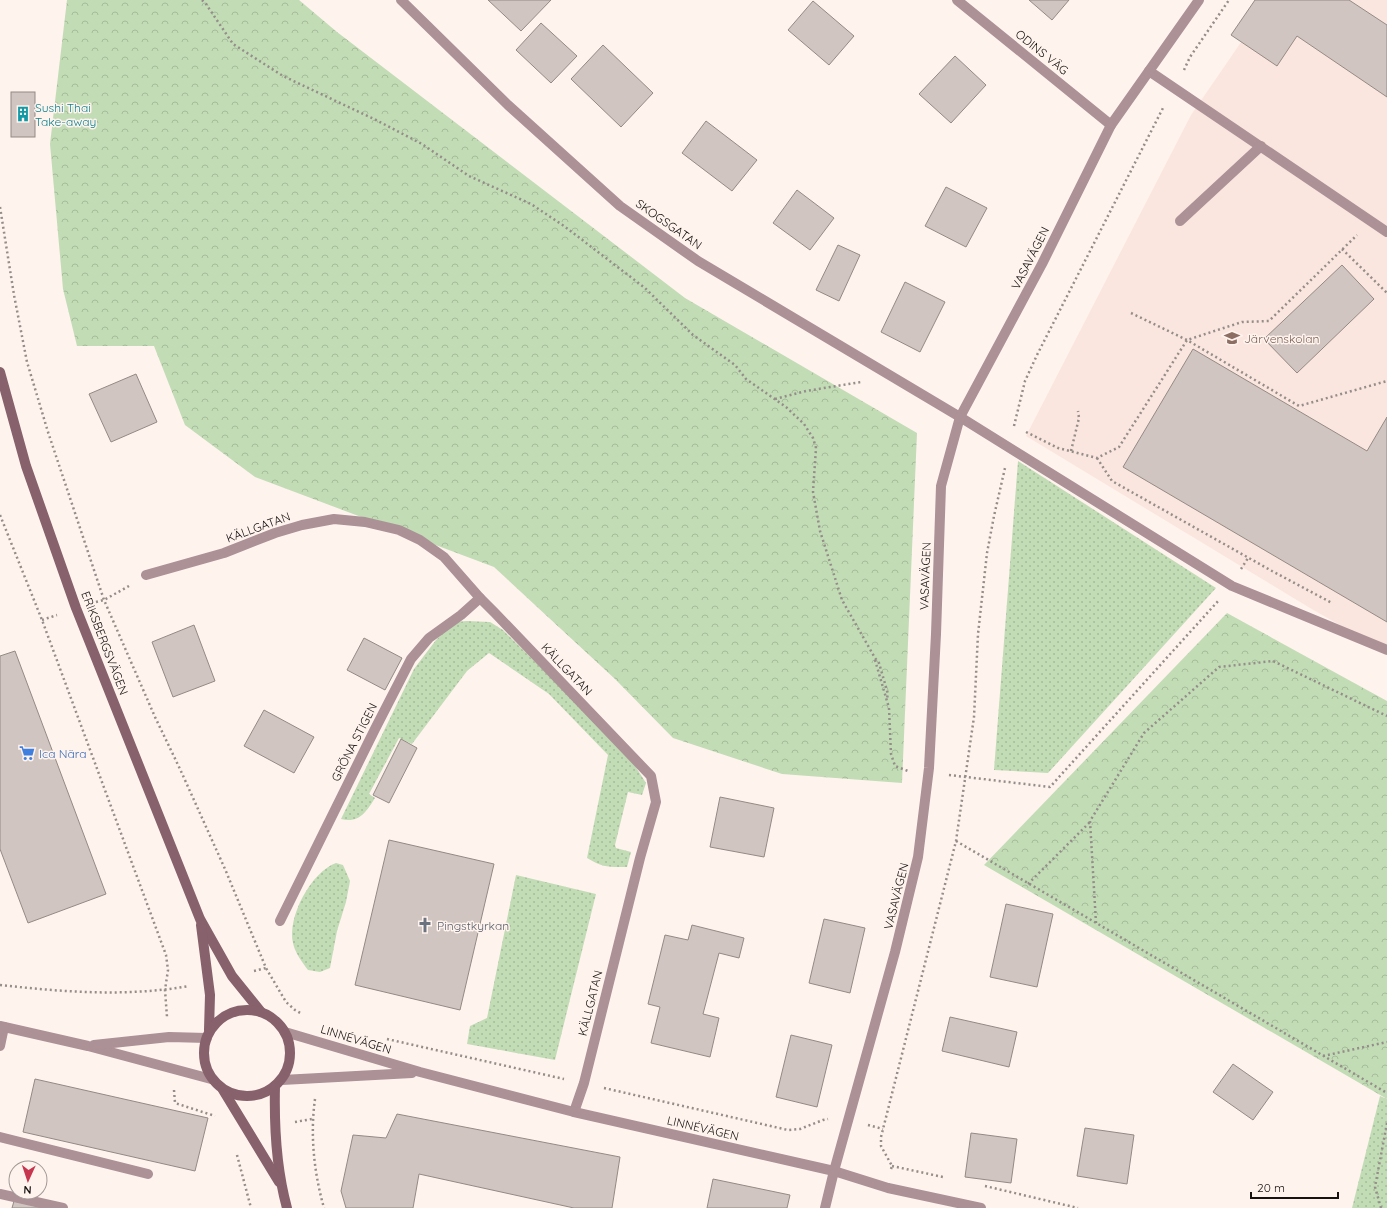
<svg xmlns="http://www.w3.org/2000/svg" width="1387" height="1208" viewBox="0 0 1387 1208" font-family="Quicksand,sans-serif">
<defs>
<pattern id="grass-dots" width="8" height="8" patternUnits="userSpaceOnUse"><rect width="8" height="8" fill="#c2dcb6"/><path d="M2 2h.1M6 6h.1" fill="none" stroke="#a6bc9b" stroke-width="1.8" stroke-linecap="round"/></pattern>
<pattern id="forest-crowns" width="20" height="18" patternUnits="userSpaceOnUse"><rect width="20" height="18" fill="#c2dcb6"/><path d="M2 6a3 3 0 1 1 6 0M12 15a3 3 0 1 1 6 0" fill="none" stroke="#a6bc9b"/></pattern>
</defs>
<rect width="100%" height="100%" fill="#fff3ee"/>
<polygon fill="#fae6de" points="1270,0 1387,0 1387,652 1310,608 1026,436 1191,115"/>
<g fill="url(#grass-dots)">
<polygon points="1018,461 1216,588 1048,773 994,770"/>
<path d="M467,621l23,1 13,8 62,61 65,67 16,25 -4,12 -14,-3 -13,53 1,3 15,4 -4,15c-19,0 -23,1 -40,-9l21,-103 -59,-61 -60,-41 -22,18 -55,73 -13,-6 -30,56 6,4c-8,13 -16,26 -34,21l73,-150 22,-29 18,-18z"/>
<path d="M336,863l7,2 7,16 -4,21 -9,29 -7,37 -10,4 -12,-2c-6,-8 -13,-17 -15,-27 -6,-26 18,-71 43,-80z"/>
<polygon points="516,875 596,894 555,1060 467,1044 470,1026 487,1018"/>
<polygon points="1380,1096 1387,1099 1387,1208 1352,1208"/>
</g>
<g fill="url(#forest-crowns)">
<polygon points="67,0 299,0 337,32 685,298 917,433 902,783 782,774 673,738 615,679 494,567 255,477 185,425 154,346 77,346 63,289 50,144"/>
<polygon points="1227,613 1387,701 1387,1099 984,865"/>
</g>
<g fill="#d0c5c0" stroke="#948a85">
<polygon points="488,0 551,0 521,31"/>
<polygon points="1029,0 1069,0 1052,20"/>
<polygon points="1255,0 1349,0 1387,25 1387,97 1297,36 1277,66 1231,35"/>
<polygon points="813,1 854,36 829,65 788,30"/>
<polygon points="541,23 577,56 551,83 516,50"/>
<polygon points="603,45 653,93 621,127 571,79"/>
<polygon points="955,56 986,85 951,123 919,94"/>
<rect x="11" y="92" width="24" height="45"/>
<polygon points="706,121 757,160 732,191 682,153"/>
<polygon points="946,187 987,208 966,247 925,226"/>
<polygon points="797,190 834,218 810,250 773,223"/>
<polygon points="838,245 860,255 839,301 816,290"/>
<polygon points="1342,265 1374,299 1297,373 1264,339"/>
<polygon points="905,282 945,302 920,352 881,332"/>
<polygon points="1193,349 1367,451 1387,417 1387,622 1123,467"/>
<polygon points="136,374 157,422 111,442 89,394"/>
<polygon points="194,625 215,681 173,697 152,642"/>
<polygon points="364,638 402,658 385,690 347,670"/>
<polygon points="15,651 106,894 28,923 0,849 0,656"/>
<polygon points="264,710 314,737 294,773 244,746"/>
<polygon points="401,739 417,748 389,803 373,795"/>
<polygon points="720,797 774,808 764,857 710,847"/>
<polygon points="389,840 494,864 460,1010 355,985"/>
<polygon points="1006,904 1053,914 1037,987 990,977"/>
<polygon points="824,919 865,928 850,993 809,983"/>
<polygon points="692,925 744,938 739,958 719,953 703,1014 719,1018 710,1057 651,1043 660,1007 648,1004 665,935 688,940"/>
<polygon points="950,1017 1017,1032 1009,1067 942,1051"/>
<polygon points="791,1035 832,1045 817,1107 776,1097"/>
<polygon points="1233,1064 1273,1092 1253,1120 1213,1092"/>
<polygon points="35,1079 208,1118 195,1171 23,1132"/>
<polygon points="397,1114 620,1157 612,1208 574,1208 419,1174 413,1208 346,1208 341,1191 353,1135 386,1138"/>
<polygon points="1085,1128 1134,1135 1127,1184 1077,1176"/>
<polygon points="971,1133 1017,1139 1011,1183 965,1177"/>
<polygon points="713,1179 790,1195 787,1208 707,1208"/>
<polygon points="14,1201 45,1208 12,1208"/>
</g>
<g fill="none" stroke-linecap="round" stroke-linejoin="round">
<g stroke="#958d89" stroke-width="2.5" stroke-dasharray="2 3" stroke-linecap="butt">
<polyline points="202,0 206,4 233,44 283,76 376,120 422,144 469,176 531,204 564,226 645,288 693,335 735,365 746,379 786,407 804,424 813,438 816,448 813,492 820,531 842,600 875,658 879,663 888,694 887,698"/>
<polyline points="1184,70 1190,57 1229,0"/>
<polyline points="0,207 14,295 27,362 48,432 104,600 155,717 180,769 225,869 266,968 286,1002 295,1010 302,1014"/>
<polyline points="1342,249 1387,293"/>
<polyline points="1131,313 1187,340 1299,406 1387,381"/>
<polyline points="775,399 806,391 861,382"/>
<polyline points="1014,426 1025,381 1037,355 1164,106"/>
<polyline points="1026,432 1058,448 1097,458 1119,447 1187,340 1242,322 1269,321 1357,235"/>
<polyline points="1071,451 1079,418 1078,411"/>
<polyline points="1097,458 1112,481 1272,571 1332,603"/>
<polyline points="0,515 42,620 166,955 168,970 165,990 167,1017"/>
<polyline points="1241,569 1248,558"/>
<polyline points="96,602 104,600 129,586"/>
<polyline points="42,620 57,615"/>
<polyline points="875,660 889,708 891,754 895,766 908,771"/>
<polyline points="949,775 1050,787 1219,600"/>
<polyline points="956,841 1387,1093"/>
<polyline points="1028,884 1090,822"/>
<polyline points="1096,923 1090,821 1144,733 1219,667 1273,661 1387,716"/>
<polyline points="254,971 266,968"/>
<path d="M0,985c63,7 126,12 189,1"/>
<polyline points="387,1039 564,1079"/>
<polyline points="1323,1056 1387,1042"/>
<polyline points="604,1088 788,1130 800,1129 823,1120 828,1119"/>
<polyline points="174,1090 175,1103 215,1116"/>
<path d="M315,1099c-5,36 -1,74 9,109"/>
<polyline points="295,1122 312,1119"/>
<polyline points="868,1125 883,1129"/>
<polyline points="237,1155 251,1208"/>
<polyline points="892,1166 943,1177"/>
<polyline points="891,1169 892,1166 881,1146 881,1137 956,841 974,717 978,634 987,553 994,516 1005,468"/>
<polyline points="985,1186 1078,1208"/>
<polyline points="1381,1208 1375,1187 1387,1123"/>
</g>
<g stroke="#ac9197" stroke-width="10">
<polyline points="1149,71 1387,232"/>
<polyline points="1180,221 1261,146"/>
<polyline points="960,417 1232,586 1387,650"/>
<polyline points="0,1137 148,1174"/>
<polyline points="0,1194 63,1208"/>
</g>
<g stroke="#ac9197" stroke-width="10">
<polyline points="401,0 508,105 620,206 698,261 960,417"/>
<polyline points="957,0 1111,125"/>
<polyline points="146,575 224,553 275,533 302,525 334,519 365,522 399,530 420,540 444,557 480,598 495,613 651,776 656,802 640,858 584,1083 574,1112"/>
<polyline points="280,921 375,729 411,659 429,638 461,615 480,598"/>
<polyline points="0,1026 88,1046 211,1079"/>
<polyline points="285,1032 420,1072 574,1112 834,1171 888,1188 981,1208"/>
<polyline points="94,1045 169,1037 207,1038"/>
<polyline points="0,1046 4,1027"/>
<polyline points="282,1080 412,1073"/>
<polyline points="825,1208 834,1171 895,952 918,857 929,768 936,634 941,486 960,417 1042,264 1111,125 1199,0"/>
</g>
<g stroke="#87616b" stroke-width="10">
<polyline points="0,372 26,466 76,608 200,919 232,976 261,1012"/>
<polyline points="201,925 210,995 209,1030"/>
<circle cx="247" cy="1053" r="43"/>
<path d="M275,1086c-1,41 1,82 12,122"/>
<polyline points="223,1090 279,1182"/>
</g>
</g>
<defs>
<symbol id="building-bare" viewBox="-9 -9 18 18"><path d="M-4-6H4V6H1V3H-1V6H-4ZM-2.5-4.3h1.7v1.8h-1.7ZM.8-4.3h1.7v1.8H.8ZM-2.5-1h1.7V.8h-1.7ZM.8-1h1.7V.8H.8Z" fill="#0f9aa8" stroke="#fff3ee" stroke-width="2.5" paint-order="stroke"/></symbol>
<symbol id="school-bare" viewBox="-9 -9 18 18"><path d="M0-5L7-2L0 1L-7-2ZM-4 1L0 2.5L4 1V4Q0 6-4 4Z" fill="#8d6e63" stroke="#fff3ee" stroke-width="2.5" paint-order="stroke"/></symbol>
<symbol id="supermarket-bare" viewBox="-9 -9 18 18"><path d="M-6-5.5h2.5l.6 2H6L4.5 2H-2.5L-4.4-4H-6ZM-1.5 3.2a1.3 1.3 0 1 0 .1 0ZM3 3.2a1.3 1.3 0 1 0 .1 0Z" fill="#3f7fe0" stroke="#fff3ee" stroke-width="2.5" paint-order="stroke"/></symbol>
<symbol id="church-bare" viewBox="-9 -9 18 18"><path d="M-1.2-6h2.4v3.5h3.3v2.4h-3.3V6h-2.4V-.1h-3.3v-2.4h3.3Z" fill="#6b7280" stroke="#fff3ee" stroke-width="2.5" paint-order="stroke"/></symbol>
</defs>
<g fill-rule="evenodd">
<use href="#building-bare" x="12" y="103" width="22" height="22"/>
<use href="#school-bare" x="1221" y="327" width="22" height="22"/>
<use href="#supermarket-bare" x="16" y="742" width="22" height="22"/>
<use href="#church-bare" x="414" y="914" width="22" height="22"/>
</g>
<g text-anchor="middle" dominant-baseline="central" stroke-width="3" stroke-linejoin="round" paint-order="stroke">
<g font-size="12" fill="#161210" stroke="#fff3ee">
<text transform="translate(1042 52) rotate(39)">ODINS VÄG</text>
<text transform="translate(669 224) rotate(35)">SKOGSGATAN</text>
<text transform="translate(1030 258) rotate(-63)">VASAVÄGEN</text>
<text transform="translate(258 527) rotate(-20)">KÄLLGATAN</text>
<text transform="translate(925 576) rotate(-88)">VASAVÄGEN</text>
<text transform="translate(105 643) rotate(69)">ERIKSBERGSVÄGEN</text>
<text transform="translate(567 669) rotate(46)">KÄLLGATAN</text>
<text transform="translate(354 742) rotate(-63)">GRÖNA STIGEN</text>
<text transform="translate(896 896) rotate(-76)">VASAVÄGEN</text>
<text transform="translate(590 1003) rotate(-76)">KÄLLGATAN</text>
<text transform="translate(356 1039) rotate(17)">LINNÉVÄGEN</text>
<text transform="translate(703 1128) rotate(13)">LINNÉVÄGEN</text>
</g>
<g font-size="12" fill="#0d838f" stroke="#fff3ee" text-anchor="start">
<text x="35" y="107">Sushi Thai<tspan x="35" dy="14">Take-away</tspan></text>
</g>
<g font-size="12" fill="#785e54" stroke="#fff3ee" text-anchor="start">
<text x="1244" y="338">Järvenskolan</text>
</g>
<g font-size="12" fill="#366cbe" stroke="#fff3ee" text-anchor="start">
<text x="39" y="753">Ica Nära</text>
</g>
<g font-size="12" fill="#5b616d" stroke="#fff3ee" text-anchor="start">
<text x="437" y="925">Pingstkyrkan</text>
</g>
</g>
<g transform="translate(28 1180) rotate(183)"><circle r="19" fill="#fff3ee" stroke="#a29995"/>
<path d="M0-3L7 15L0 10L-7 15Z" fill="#c6364e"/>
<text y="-6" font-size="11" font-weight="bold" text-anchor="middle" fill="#161210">N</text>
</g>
<path d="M1251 1192v6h87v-6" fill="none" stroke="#161210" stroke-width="2"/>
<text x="1257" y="1192" font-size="12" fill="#161210" stroke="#fff3ee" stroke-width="3" paint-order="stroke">20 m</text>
</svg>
